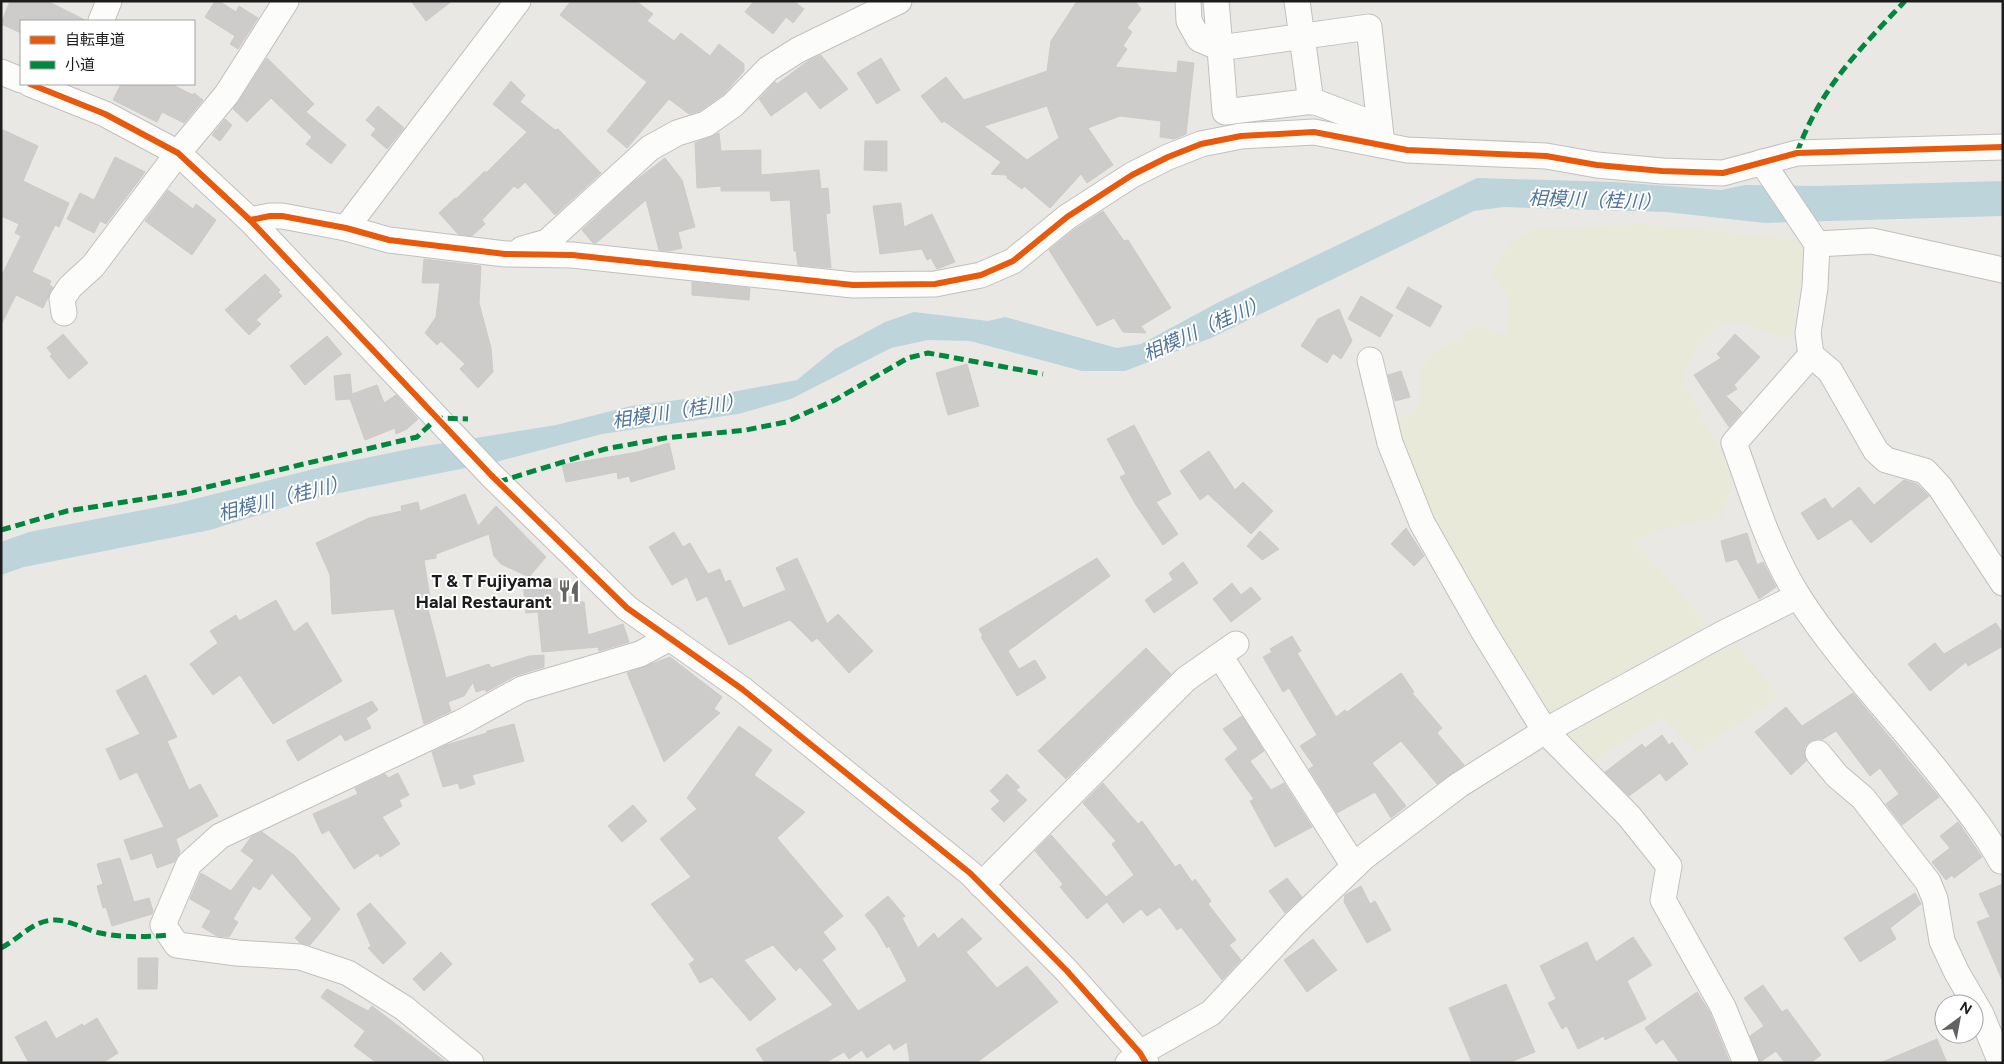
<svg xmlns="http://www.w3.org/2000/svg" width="2004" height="1064" viewBox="0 0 2004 1064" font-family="Figtree,'Noto Sans JP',sans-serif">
<rect width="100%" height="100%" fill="#eae8e5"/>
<g fill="#e8e9d9">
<polygon points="1645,224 1806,241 1802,283 1790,339 1743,324 1717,326 1696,349 1686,368 1687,389 1723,457 1732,486 1722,517 1664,529 1635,542 1708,625 1549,713 1490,621 1403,458 1393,430 1403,416 1419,405 1421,371 1433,353 1481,325 1506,336 1511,302 1492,273 1509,244 1534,229"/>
<polygon points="1736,642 1779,697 1696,751 1662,717 1591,762 1566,734"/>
</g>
<polygon fill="#bcd4da" points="1477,178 1615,182 1721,190 1745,185 1817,186 2003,181 2003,216 1765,223 1666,212 1503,207 1474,211 1211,338 1125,371 1082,371 970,341 928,340 891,348 791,399 738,414 602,434 496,462 314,498 210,530 24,567 1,575 1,542 29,532 179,503 326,466 419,447 556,425 631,406 716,395 797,380 835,349 885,322 914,312 988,321 1005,317 1117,348 1141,344 1217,303"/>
<g fill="#ceccca" stroke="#cdcac7" fill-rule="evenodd">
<polygon points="10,1 47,1 87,21 21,21 21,33 1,24"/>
<polygon points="215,1 219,1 236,12 239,6 258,18 238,49 230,44 235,36 205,17"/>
<polygon points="411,1 452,1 426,21"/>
<polygon points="571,1 636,1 653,14 647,21 674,41 681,33 710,56 719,44 744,64 744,71 724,94 700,111 689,114 669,99 627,148 607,131 647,82 560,15"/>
<polygon points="754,1 798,1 796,3 804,9 793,23 786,17 773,34 745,12"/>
<path d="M1077,1h58l6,8 -14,19 5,4 -9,14 4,3 -12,18 62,6 1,-12 16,2 -8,71 -12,5 -14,-2 1,-16 -41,-5 -32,12 25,37 -26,18 -6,-9 -31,34 -26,-22 -2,3 -15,-11v-3l-16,-1 10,-12 -57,-41 -2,2 -21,-27 25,-19 18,23 83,-29 4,-30zM1047,106l12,32 -32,22 -43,-34z"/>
<polygon points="821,55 848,89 820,109 806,91 771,116 759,99 775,82 777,84 808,61"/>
<polygon points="267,58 314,104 306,112 346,145 331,164 306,144 312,137 271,98 247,122 233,109"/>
<polygon points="881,58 900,90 877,104 857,73"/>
<polygon points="511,81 525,95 520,102 555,130 558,129 601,173 555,215 525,182 518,189 514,186 482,220 485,224 472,236 458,234 439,213 455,198 456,199 485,171 486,173 527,132 493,104"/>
<polygon points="121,84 171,84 193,95 194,93 203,100 184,123 162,112 157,122 113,100"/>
<polygon points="378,106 404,128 387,149 371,135 376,129 366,120"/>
<polygon points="225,119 232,125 220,141 212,135"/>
<polygon points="1,129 38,146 23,181 69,203 59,227 55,225 32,272 51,281 49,285 53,287 43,308 16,295 1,325 1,277 21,236 15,233 19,224 1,216"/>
<polygon points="719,133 721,151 761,150 761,175 819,170 821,189 828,188 830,213 826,214 831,268 798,265 796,251 794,251 790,200 771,201 770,191 721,191 721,186 697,188 695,143"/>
<polygon points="865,141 887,141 887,171 864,170"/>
<polygon points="115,157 145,172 106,224 100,221 94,233 67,219 80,193 94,200"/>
<polygon points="665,158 682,180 695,227 678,232 682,248 669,251 659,250 646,200 596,243 593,243 582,230 631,184"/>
<polygon points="168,190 193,209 196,204 216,220 192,255 145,221"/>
<polygon points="901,203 904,227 932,214 955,262 937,269 931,258 927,260 922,249 880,254 873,206"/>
<polygon points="1103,211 1124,241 1128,240 1171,308 1141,326 1146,333 1123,332 1114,318 1097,326 1049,250 1075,229"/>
<polygon points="424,259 481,266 479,303 491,348 493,372 478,388 460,369 465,364 441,341 437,345 425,333 436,317 440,283 422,283"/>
<polygon points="265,274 280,290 278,292 282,296 256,320 261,324 249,335 225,310"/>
<polygon points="692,282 750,288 749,300 692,295"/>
<polygon points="1408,287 1442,306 1430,327 1396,308"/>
<polygon points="1361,296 1393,315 1380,337 1348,319"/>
<polygon points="1339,309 1352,341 1341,359 1333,353 1327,363 1301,346 1318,319"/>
<polygon points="63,334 88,363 69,379 50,356 52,354 47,348"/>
<polygon points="1735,334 1760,357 1734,385 1737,389 1726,396 1742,412 1729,427 1694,375 1721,358 1717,354"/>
<polygon points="327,336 342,354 305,385 290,366"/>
<polygon points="967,364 979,406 948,415 936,373"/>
<polygon points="1401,371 1410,397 1395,401 1388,375"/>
<polygon points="350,374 352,394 377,385 384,403 396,395 418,419 407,429 396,434 395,428 365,440 350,399 336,400 334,376"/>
<polygon points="1134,425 1171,494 1156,502 1178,534 1163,545 1136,505 1120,477 1126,474 1107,439"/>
<polygon points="669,443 675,469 631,482 629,476 618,479 617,472 566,482 562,465 638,452"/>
<polygon points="1209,451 1235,490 1243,482 1273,511 1251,534 1208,494 1200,500 1180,471"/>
<polygon points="1904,480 1917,484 1929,496 1871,543 1851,519 1818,540 1801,513 1825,498 1832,509 1859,487 1874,505"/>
<polygon points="465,494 478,526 496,506 546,557 529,577 501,564 494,556 489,534 436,554 436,558 424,560 431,604 427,605 446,678 489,664 491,668 529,656 544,655 544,667 515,676 486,692 486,689 476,692 473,682 464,696 448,702 451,711 424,724 394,609 332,614 330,575 316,543 369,518 402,511 401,506 418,502 420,511"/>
<polygon points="1406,528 1424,556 1414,566 1391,544"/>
<polygon points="1260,531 1279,549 1262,560 1247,546"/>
<polygon points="674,532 683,547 690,543 708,574 720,569 725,582 730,580 743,608 786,590 776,568 797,558 827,624 838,614 873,651 849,673 817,638 812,642 790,620 729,645 707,596 697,601 687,577 672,585 649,547"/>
<polygon points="1747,533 1757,565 1763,562 1776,587 1759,599 1737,559 1726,562 1721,541"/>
<polygon points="1097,558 1110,576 1008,651 1019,669 1035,660 1046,678 1017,696 981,637 983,636 979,629"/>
<polygon points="1183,562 1198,583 1154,613 1145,600 1173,580 1169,573"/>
<polygon points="563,578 564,586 577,585 579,602 584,602 588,635 623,624 629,642 599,651 598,647 542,652 538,612 526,613 523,582"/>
<polygon points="1232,583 1241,595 1251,587 1261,599 1231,622 1213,599"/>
<polygon points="276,600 294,632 307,622 342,681 273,724 240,675 213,695 190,664 218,643 210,631 236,615 239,621"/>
<polygon points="1996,623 2003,634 2003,646 1968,666 1966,662 1930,691 1908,664 1935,643 1944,654"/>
<polygon points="1292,636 1301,651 1297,653 1336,717 1345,710 1347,712 1401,673 1414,692 1412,693 1442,728 1437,733 1464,765 1437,784 1401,741 1372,763 1406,806 1391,818 1375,792 1337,813 1309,769 1314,766 1300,746 1317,735 1289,688 1283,692 1263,657 1272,652 1270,649"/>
<polygon points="1146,648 1171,674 1066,779 1038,751"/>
<polygon points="670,657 722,697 714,709 720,713 664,762 627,673"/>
<polygon points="146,675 177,737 167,741 189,790 200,784 218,816 176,839 180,852 174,862 157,868 152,853 131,860 124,840 164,827 137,772 120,780 106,749 140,734 116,691"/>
<polygon points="1853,693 1939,797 1902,825 1886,804 1899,794 1880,768 1870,776 1836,731 1823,739 1815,739 1809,742 1804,748 1806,761 1791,775 1755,732 1786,707 1802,726"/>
<polygon points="372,701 378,710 366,718 371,728 345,741 341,734 298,761 286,741"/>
<polygon points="1242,716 1264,751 1250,761 1271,790 1284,783 1312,827 1275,847 1250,801 1254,799 1225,759 1238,749 1223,729"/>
<polygon points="514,724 524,761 472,775 475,784 460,789 458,783 443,787 432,752 446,745 487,733 487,731"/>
<polygon points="739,726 772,750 754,775 805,812 777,838 843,916 823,932 836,949 822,960 858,1011 907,981 889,946 887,948 876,929 865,915 888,896 905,916 902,918 918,948 934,933 938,939 962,918 982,939 966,952 997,988 1027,966 1058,1002 976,1063 910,1063 907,1042 894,1050 890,1043 867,1058 862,1050 849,1059 844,1052 825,1063 765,1063 756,1049 833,1005 800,967 796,971 773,945 744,960 776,999 750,1021 712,977 700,983 689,964 695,960 651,904 691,877 660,839 697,809 687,798"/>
<polygon points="1662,735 1669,745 1672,742 1688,764 1666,781 1660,773 1629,796 1605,772 1642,744 1645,748"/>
<polygon points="398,773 409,795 399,800 402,806 382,817 400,844 380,857 378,853 354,869 329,830 322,834 313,814 358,794 355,788 385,774 388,778"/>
<polygon points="1007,774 1020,787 1016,790 1027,800 1004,822 991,809 1000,801 990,791"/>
<polygon points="1103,783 1138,824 1142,821 1175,867 1180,864 1192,882 1195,879 1211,901 1208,904 1236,940 1229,945 1241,960 1222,980 1181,927 1177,930 1160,907 1147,916 1141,909 1123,923 1107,902 1087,919 1060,887 1063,884 1035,851 1051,835 1106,897 1134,875 1112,844 1116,841 1083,803"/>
<polygon points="633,805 647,821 622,842 608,826"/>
<polygon points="1958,822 1982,857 1954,878 1952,875 1946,880 1932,862 1950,848 1940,836"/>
<polygon points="262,832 294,855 340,909 310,945 300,943 295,938 312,919 272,873 260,890 253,886 233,919 238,922 229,937 217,936 202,927 211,911 190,899 201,873 231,891 254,860 241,851 251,837"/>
<polygon points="120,858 134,902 149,898 153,911 152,914 112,926 106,907 103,908 97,886 103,884 97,864"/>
<polygon points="1287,878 1302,897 1285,913 1269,891"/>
<polygon points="2003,884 2003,982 1977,922 1990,917 1979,894"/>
<polygon points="1361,886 1370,904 1375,901 1391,930 1367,943 1344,902 1345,895"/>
<polygon points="1915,893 1921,904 1890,928 1896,939 1860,962 1844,938"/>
<polygon points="370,903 406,943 383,964 368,948 371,946 357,914"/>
<polygon points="1633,937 1652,965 1627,981 1646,1019 1605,1040 1604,1036 1578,1049 1567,1026 1562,1029 1548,1003 1556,999 1540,966 1587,942 1596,962"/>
<polygon points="1313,939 1337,970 1307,992 1284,960"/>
<polygon points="441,952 452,964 424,991 413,979"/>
<polygon points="138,958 158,958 157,989 138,989"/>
<polygon points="1506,984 1535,1052 1508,1063 1472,1063 1449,1008"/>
<polygon points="1763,985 1782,1012 1787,1009 1821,1055 1810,1063 1785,1063 1776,1051 1760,1062 1750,1036 1764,1026 1744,998"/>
<polygon points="327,989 368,1011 372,1006 447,1063 377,1063 354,1046 365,1031 321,997"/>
<polygon points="1697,992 1710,1013 1730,1063 1680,1063 1663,1039 1656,1044 1645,1028"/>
<polygon points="97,1018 118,1053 102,1063 29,1063 15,1037 46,1021 56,1039 82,1024 84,1026"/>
<polygon points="1937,1039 1947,1063 1880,1063"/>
</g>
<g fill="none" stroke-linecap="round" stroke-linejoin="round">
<defs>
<g id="minor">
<polyline points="1188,1 1189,21 1199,39 1220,48 1216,1"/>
<polyline points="1297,1 1311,102"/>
<polyline points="101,21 109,1"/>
<polyline points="1,72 21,80"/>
<polyline points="30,84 105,114 178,153 250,220 491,475 627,608 742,689 970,873 1067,971 1140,1053 1146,1063"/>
<polyline points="1379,126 1313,101 1225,112 1220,48 1369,27 1382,145"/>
<polyline points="1762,162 1817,244 1815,287 1808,333 1811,355 1830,371 1876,451 1886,460 1925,471 1940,487 2003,583"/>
<polyline points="250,220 270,216 282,216 346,228 389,240 505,254 572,255 853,285 935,284 981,275 1013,261 1067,217 1132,175 1168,157 1201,144 1241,136 1314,132 1407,150 1546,156 1597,165 1662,171 1723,173 1797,153 2003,147"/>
<polyline points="346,228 518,1"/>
<polyline points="1817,244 1872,241 2003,270"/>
<polyline points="522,249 547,242 650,148 677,133 706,124 733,105 768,69 798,50 899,1"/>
<polyline points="64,313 62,299 70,287 93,266 178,153 227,94 286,1"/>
<path d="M1811,355l-77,88c19,52 34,105 64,153 44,69 104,128 153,193 18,23 36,46 50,72l2,-1"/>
<polyline points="1370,360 1390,443 1422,523 1484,632 1545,731 1629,816 1669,866 1663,900 1723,1007 1746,1063"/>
<polyline points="1220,656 1354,866"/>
<polyline points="1818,753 1837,776 1863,798 1928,882 1935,899 1942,941 1957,973 1981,1014 2001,1063"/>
<polyline points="981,885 1186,679 1236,644"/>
<polyline points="471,1063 404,1008 348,973 300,957 237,953 177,945 163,925 189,864 220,836 462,722 522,689 640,654 670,638"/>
<polyline points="1128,1063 1140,1053 1211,1013 1294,924 1364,857 1459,785 1545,731 1720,635 1798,596"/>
</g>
</defs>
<use href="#minor" stroke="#c1c0bf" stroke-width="27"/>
<use href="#minor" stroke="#fcfcfb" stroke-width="25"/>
<g stroke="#00873e" stroke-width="5" stroke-dasharray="10 5" stroke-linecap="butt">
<path d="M1797,153c23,-65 62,-103 108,-152"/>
<polyline points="498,482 605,449 665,438 746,430 786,422 835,400 908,358 928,353 1043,374"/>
<polyline points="1,530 67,511 182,493 417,437 437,418 468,419"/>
<path d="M1,948c18,-9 32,-28 54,-28 15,0 31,10 45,13 24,5 47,4 70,2"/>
</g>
<defs>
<g id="cycleway">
<polyline points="30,84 105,114 178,153 250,220 491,475 627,608 742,689 970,873 1067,971 1140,1053 1146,1063"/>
<polyline points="250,220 270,216 282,216 346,228 389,240 505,254 572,255 853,285 935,284 981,275 1013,261 1067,217 1132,175 1168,157 1201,144 1241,136 1314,132 1407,150 1546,156 1597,165 1662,171 1723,173 1797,153 2003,147"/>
</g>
</defs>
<use href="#cycleway" stroke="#fff" stroke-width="9"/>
<use href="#cycleway" stroke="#e8590c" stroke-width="6"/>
</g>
<defs>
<symbol id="restaurant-bare" viewBox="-9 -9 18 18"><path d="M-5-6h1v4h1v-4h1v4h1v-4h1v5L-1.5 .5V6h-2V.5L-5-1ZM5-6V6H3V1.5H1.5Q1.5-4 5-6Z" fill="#646362" stroke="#fff" stroke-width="2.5" paint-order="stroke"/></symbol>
</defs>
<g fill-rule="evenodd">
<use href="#restaurant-bare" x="553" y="575" width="32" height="32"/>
</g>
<g text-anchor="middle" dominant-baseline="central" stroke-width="4" stroke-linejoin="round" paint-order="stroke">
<g font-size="18" font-weight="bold" fill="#1c1c1c" stroke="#fff" text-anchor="end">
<text x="552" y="581">T &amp; T Fujiyama<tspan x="552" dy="21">Halal Restaurant</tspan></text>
</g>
<g font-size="19" font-style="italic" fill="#517599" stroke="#fff">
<text transform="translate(1595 200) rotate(2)">相模川（桂川）</text>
<text transform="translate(1205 328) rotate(-24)">相模川（桂川）</text>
<text transform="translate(678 411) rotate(-9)">相模川（桂川）</text>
<text transform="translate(283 498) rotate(-14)">相模川（桂川）</text>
</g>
</g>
<rect width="2004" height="1064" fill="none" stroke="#1c1c1c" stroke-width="5"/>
<rect x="20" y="20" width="175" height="65" fill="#ffffff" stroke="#a4a4a4"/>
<rect x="30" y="36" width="25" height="8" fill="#e8590c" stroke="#a4a4a4"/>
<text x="65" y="45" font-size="15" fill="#1c1c1c">自転車道</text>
<rect x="30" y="61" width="25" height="8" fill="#00873e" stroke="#a4a4a4"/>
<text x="65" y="70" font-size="15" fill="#1c1c1c">小道</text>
<g transform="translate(1959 1019) rotate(32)"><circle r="24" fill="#ffffff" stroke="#a4a4a4"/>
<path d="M0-4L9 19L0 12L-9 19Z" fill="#646362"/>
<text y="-8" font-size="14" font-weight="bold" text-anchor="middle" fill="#1c1c1c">N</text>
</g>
</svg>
